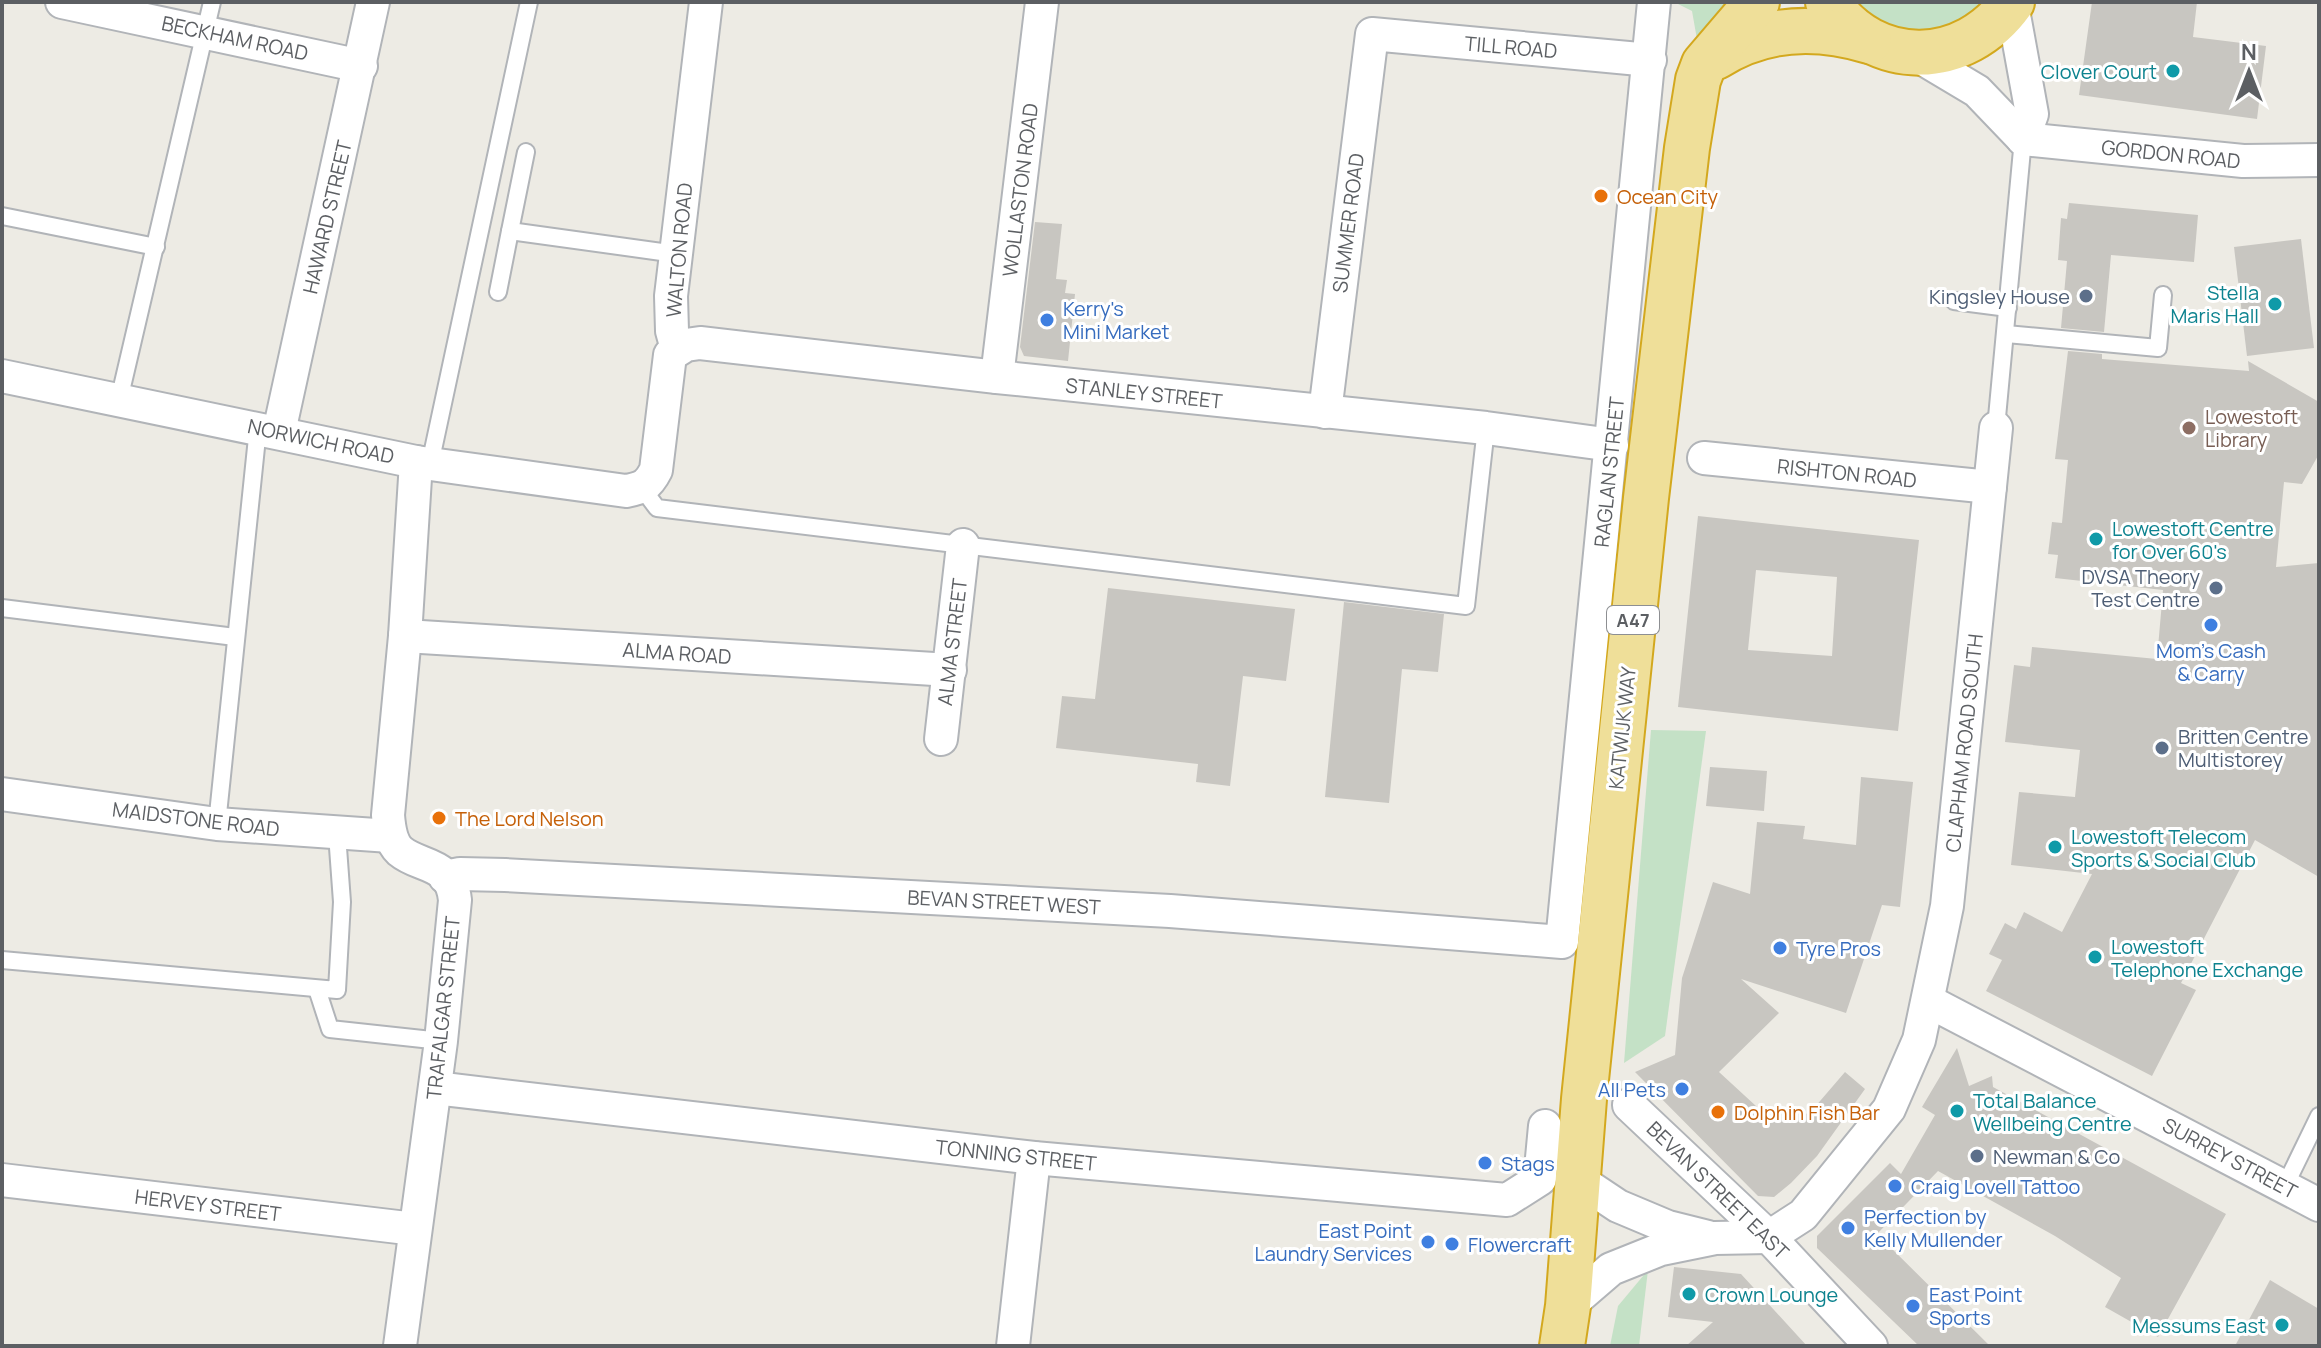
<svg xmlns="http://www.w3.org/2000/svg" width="2321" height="1348" viewBox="0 0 2321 1348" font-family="Manrope,sans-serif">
<rect width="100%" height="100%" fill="#edebe4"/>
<g fill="#c4e1c6">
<polygon points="1678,2 1733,2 1698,45 1692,11 1678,4"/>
<path d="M1853,2h134c-26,24 -62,38 -98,25 -12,-4 -25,-17 -36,-25z"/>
<polygon points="1651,730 1706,731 1665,1036 1624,1063"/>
<polygon points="1648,1270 1639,1346 1610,1346 1618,1306"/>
</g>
<g fill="#c8c6c1" fill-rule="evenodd">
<polygon points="2092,2 2197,2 2193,37 2266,46 2257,119 2079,95"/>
<polygon points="2069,203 2198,215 2194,262 2111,255 2104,332 2061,328 2067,261 2058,260 2061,218 2067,219"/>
<polygon points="1035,222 1062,224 1056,279 1067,280 1065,293 1075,294 1068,361 1024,356 1020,347"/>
<polygon points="2301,239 2314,348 2247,356 2234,247"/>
<polygon points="2068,351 2102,354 2102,359 2249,371 2248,361 2319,402 2319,454 2302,484 2284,482 2276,567 2319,563 2319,877 2255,840 2181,983 2196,990 2152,1076 1986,991 2002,960 1989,954 2005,923 2016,929 2024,912 2062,932 2092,874 2011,865 2019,792 2075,797 2080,750 2005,742 2014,665 2030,667 2032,647 2157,659 2163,590 2055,578 2058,555 2048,554 2052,522 2062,523 2068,460 2055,459"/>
<path d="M1698,516l221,24 -21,191 -220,-24zM1756,570l81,7 -5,79 -84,-6z"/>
<polygon points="1108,588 1295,609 1286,681 1243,676 1230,786 1196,782 1198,764 1056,748 1062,696 1095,699"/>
<polygon points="1344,602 1444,614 1438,672 1402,669 1389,803 1325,797"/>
<polygon points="1710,767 1767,771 1764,811 1706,806"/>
<polygon points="1861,777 1913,782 1900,907 1882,905 1846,1013 1741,979 1779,1013 1719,1072 1769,1118 1780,1106 1789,1116 1798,1106 1808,1115 1845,1072 1865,1089 1817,1156 1791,1183 1774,1197 1758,1196 1635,1072 1675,1055 1682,978 1713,882 1750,894 1757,822 1805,826 1803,839 1856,845"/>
<polygon points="1957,1048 1969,1086 1992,1076 1993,1087 2226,1214 2158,1337 2105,1307 2121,1278 2055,1236 1938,1171 1877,1234 1990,1346 1919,1346 1817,1248 1817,1236 1890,1163 1901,1174 1935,1115 1922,1107"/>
<polygon points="1674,1267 1741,1274 1807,1346 1686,1346 1713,1322 1668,1317"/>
<polygon points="2270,1280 2319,1309 2319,1346 2235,1346"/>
</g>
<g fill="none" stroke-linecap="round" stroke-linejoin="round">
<defs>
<g id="lane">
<polyline points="526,152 510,231 676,254"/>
<polyline points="2,216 156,247"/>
<polyline points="498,292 510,231"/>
<polyline points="1954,301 2008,308"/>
<polyline points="2006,334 2158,348 2163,295"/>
<polyline points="119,400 212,2"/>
<polyline points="1996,428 2023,139"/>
<polyline points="430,464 529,2"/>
<polyline points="642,488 657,508 1466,606 1486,428"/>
<polyline points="2,608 235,637"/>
<polyline points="217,824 258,428"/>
<polyline points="2,960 337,990 342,902 337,834"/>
<polyline points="317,989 330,1029 441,1041"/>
<polyline points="2285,1186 2319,1116"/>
</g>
<g id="street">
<polyline points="62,2 361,66"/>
<polyline points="2012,4 2032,114 2023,139"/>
<polyline points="1915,54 1977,91 2023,139"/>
<polyline points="2023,139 2243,161 2319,160"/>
<polyline points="677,349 672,331 671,296 706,2"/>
<path d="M2,376l414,86 210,29c16,-3 22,-5 30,-21l14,-115 16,-10 14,-2 297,34 489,51 126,17"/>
<polyline points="997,377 1042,2"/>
<polyline points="1325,412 1372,34 1650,60"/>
<polyline points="279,432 373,2"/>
<polyline points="1704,458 1990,487"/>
<polyline points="405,636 950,670"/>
<polyline points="941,739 963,545"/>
<polyline points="2,794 217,824 390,836"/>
<polyline points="445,877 460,874 505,875 1170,911 1562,942 1654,2"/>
<polyline points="1928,1001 2319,1205"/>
<polyline points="435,1088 1034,1158 1507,1200 1540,1179 1545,1126"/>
<polyline points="1629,1105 1769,1237 1871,1346"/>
<polyline points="1576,1178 1618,1206 1668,1227 1708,1237"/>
<polyline points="2,1180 415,1229"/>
<polyline points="1568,1306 1611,1269 1661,1249 1715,1238 1769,1237 1803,1215 1889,1109 1919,1040 1947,906 1996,428"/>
<path d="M400,1346l41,-305 14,-141c-4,-39 -35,-32 -55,-49 -10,-9 -11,-24 -12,-36l17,-179 11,-174"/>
<polyline points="1013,1346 1034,1158"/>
</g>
<g id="highway">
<path d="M1828,2c47,69 137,66 184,0"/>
<path d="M1716,57c47,-30 100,-32 153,-16"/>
<polyline points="1562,1346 1568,1306 1584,1099 1646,498 1687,148 1698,80 1704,64 1757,2"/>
</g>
</defs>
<use href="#lane" stroke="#b1b4b8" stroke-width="20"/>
<use href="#street" stroke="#b1b4b8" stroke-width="36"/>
<use href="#highway" stroke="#d3a81e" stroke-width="48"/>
<use href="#lane" stroke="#fff" stroke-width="16"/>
<use href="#street" stroke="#fff" stroke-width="32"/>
<use href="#highway" stroke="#efdf99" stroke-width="44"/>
</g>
<g fill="#0f9aa8" stroke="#fff" stroke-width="3">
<circle cx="2173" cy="71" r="8"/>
<circle cx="2275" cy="304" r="8"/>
<circle cx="2096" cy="539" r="8"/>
<circle cx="2055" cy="847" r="8"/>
<circle cx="2095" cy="957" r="8"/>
<circle cx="1957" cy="1111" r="8"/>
<circle cx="1689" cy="1294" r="8"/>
<circle cx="2282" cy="1325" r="8"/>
</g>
<g fill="#e8710a" stroke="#fff" stroke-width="3">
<circle cx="1601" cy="196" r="8"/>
<circle cx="439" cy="818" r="8"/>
<circle cx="1718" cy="1112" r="8"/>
</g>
<g fill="#5c6f8a" stroke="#fff" stroke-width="3">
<circle cx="2086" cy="296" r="8"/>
<circle cx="2216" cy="588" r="8"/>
<circle cx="2162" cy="748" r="8"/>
<circle cx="1977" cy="1156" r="8"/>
</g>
<g fill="#3f7fe0" stroke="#fff" stroke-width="3">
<circle cx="1047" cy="320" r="8"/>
<circle cx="2211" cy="625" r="8"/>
<circle cx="1780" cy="948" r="8"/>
<circle cx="1682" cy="1089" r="8"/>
<circle cx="1485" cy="1163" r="8"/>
<circle cx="1895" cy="1186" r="8"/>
<circle cx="1848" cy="1228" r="8"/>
<circle cx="1428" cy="1242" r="8"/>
<circle cx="1452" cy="1244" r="8"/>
<circle cx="1913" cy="1306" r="8"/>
</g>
<circle fill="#8d6e63" stroke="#fff" stroke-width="3" cx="2189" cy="428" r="8"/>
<g text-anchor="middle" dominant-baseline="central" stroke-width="6" stroke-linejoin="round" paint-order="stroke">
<rect fill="#fff" stroke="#8d8f92" stroke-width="2" x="1607" y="606" width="52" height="28" rx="6"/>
<g font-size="18" font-weight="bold" fill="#5c5f63">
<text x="1633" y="620">A47</text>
</g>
<g font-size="20" fill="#5c5f63" stroke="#fff">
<text transform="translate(235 38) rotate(12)">BECKHAM ROAD</text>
<text transform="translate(1511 47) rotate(5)">TILL ROAD</text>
<text transform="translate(2171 154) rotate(6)">GORDON ROAD</text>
<text transform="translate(1020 190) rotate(-83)">WOLLASTON ROAD</text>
<text transform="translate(327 217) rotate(-77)">HAWARD STREET</text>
<text transform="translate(1348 223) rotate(-83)">SUMMER ROAD</text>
<text transform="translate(679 250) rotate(-85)">WALTON ROAD</text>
<text transform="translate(1144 393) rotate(6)">STANLEY STREET</text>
<text transform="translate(321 441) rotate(12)">NORWICH ROAD</text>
<text transform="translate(1609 472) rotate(-84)">RAGLAN STREET</text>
<text transform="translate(1847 473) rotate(6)">RISHTON ROAD</text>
<text transform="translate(952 642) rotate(-83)">ALMA STREET</text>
<text transform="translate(677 653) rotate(4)">ALMA ROAD</text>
<text transform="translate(1622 728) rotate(-84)">KATWIJK WAY</text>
<text transform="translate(1964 743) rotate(-84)">CLAPHAM ROAD SOUTH</text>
<text transform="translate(196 819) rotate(7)">MAIDSTONE ROAD</text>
<text transform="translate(1004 902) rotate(3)">BEVAN STREET WEST</text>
<text transform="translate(443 1008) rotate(-84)">TRAFALGAR STREET</text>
<text transform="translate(1016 1155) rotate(6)">TONNING STREET</text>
<text transform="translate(2230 1158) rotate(28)">SURREY STREET</text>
<text transform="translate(1718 1190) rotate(44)">BEVAN STREET EAST</text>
<text transform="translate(208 1205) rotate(7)">HERVEY STREET</text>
</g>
<g font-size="20" fill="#0d838f" stroke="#fff" text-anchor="start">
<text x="2157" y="71" text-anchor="end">Clover Court</text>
<text x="2259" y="292" text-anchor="end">Stella<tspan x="2259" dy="23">Maris Hall</tspan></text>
<text x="2112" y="528">Lowestoft Centre<tspan x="2112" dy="23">for Over 60's</tspan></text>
<text x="2071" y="836">Lowestoft Telecom<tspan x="2071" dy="23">Sports &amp; Social Club</tspan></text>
<text x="2111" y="946">Lowestoft<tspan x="2111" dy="23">Telephone Exchange</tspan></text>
<text x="1973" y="1100">Total Balance<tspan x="1973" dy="23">Wellbeing Centre</tspan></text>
<text x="1705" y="1294">Crown Lounge</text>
<text x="2266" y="1325" text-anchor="end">Messums East</text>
</g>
<g font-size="20" fill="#c56008" stroke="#fff" text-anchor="start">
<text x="1617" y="196">Ocean City</text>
<text x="455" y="818">The Lord Nelson</text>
<text x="1734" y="1112">Dolphin Fish Bar</text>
</g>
<g font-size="20" fill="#4e5e75" stroke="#fff" text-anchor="end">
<text x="2070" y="296">Kingsley House</text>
<text x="2200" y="576">DVSA Theory<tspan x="2200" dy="23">Test Centre</tspan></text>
<text x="2178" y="736" text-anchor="start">Britten Centre<tspan x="2178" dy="23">Multistorey</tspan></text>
<text x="1993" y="1156" text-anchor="start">Newman &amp; Co</text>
</g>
<g font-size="20" fill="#366cbe" stroke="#fff" text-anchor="start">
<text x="1063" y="308">Kerry's<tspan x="1063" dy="23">Mini Market</tspan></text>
<text x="2211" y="650" text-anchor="middle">Mom’s Cash<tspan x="2211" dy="23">&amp; Carry</tspan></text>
<text x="1796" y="948">Tyre Pros</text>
<text x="1666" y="1089" text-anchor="end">All Pets</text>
<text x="1501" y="1163">Stags</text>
<text x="1911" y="1186">Craig Lovell Tattoo</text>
<text x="1864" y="1216">Perfection by<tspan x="1864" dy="23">Kelly Mullender</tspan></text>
<text x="1412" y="1230" text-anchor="end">East Point<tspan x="1412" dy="23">Laundry Services</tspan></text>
<text x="1468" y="1244">Flowercraft</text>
<text x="1929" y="1294">East Point<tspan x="1929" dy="23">Sports</tspan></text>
</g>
<g font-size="20" fill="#785e54" stroke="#fff" text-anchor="start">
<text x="2205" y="416">Lowestoft<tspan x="2205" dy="23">Library</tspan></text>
</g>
</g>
<rect width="2321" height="1348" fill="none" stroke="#5c5f63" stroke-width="8"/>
<g transform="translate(2249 72)" stroke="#ffffff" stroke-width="6" paint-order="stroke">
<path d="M0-6L14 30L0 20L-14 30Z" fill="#5c5f63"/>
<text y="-12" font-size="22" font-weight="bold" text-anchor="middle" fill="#5c5f63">N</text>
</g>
</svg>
